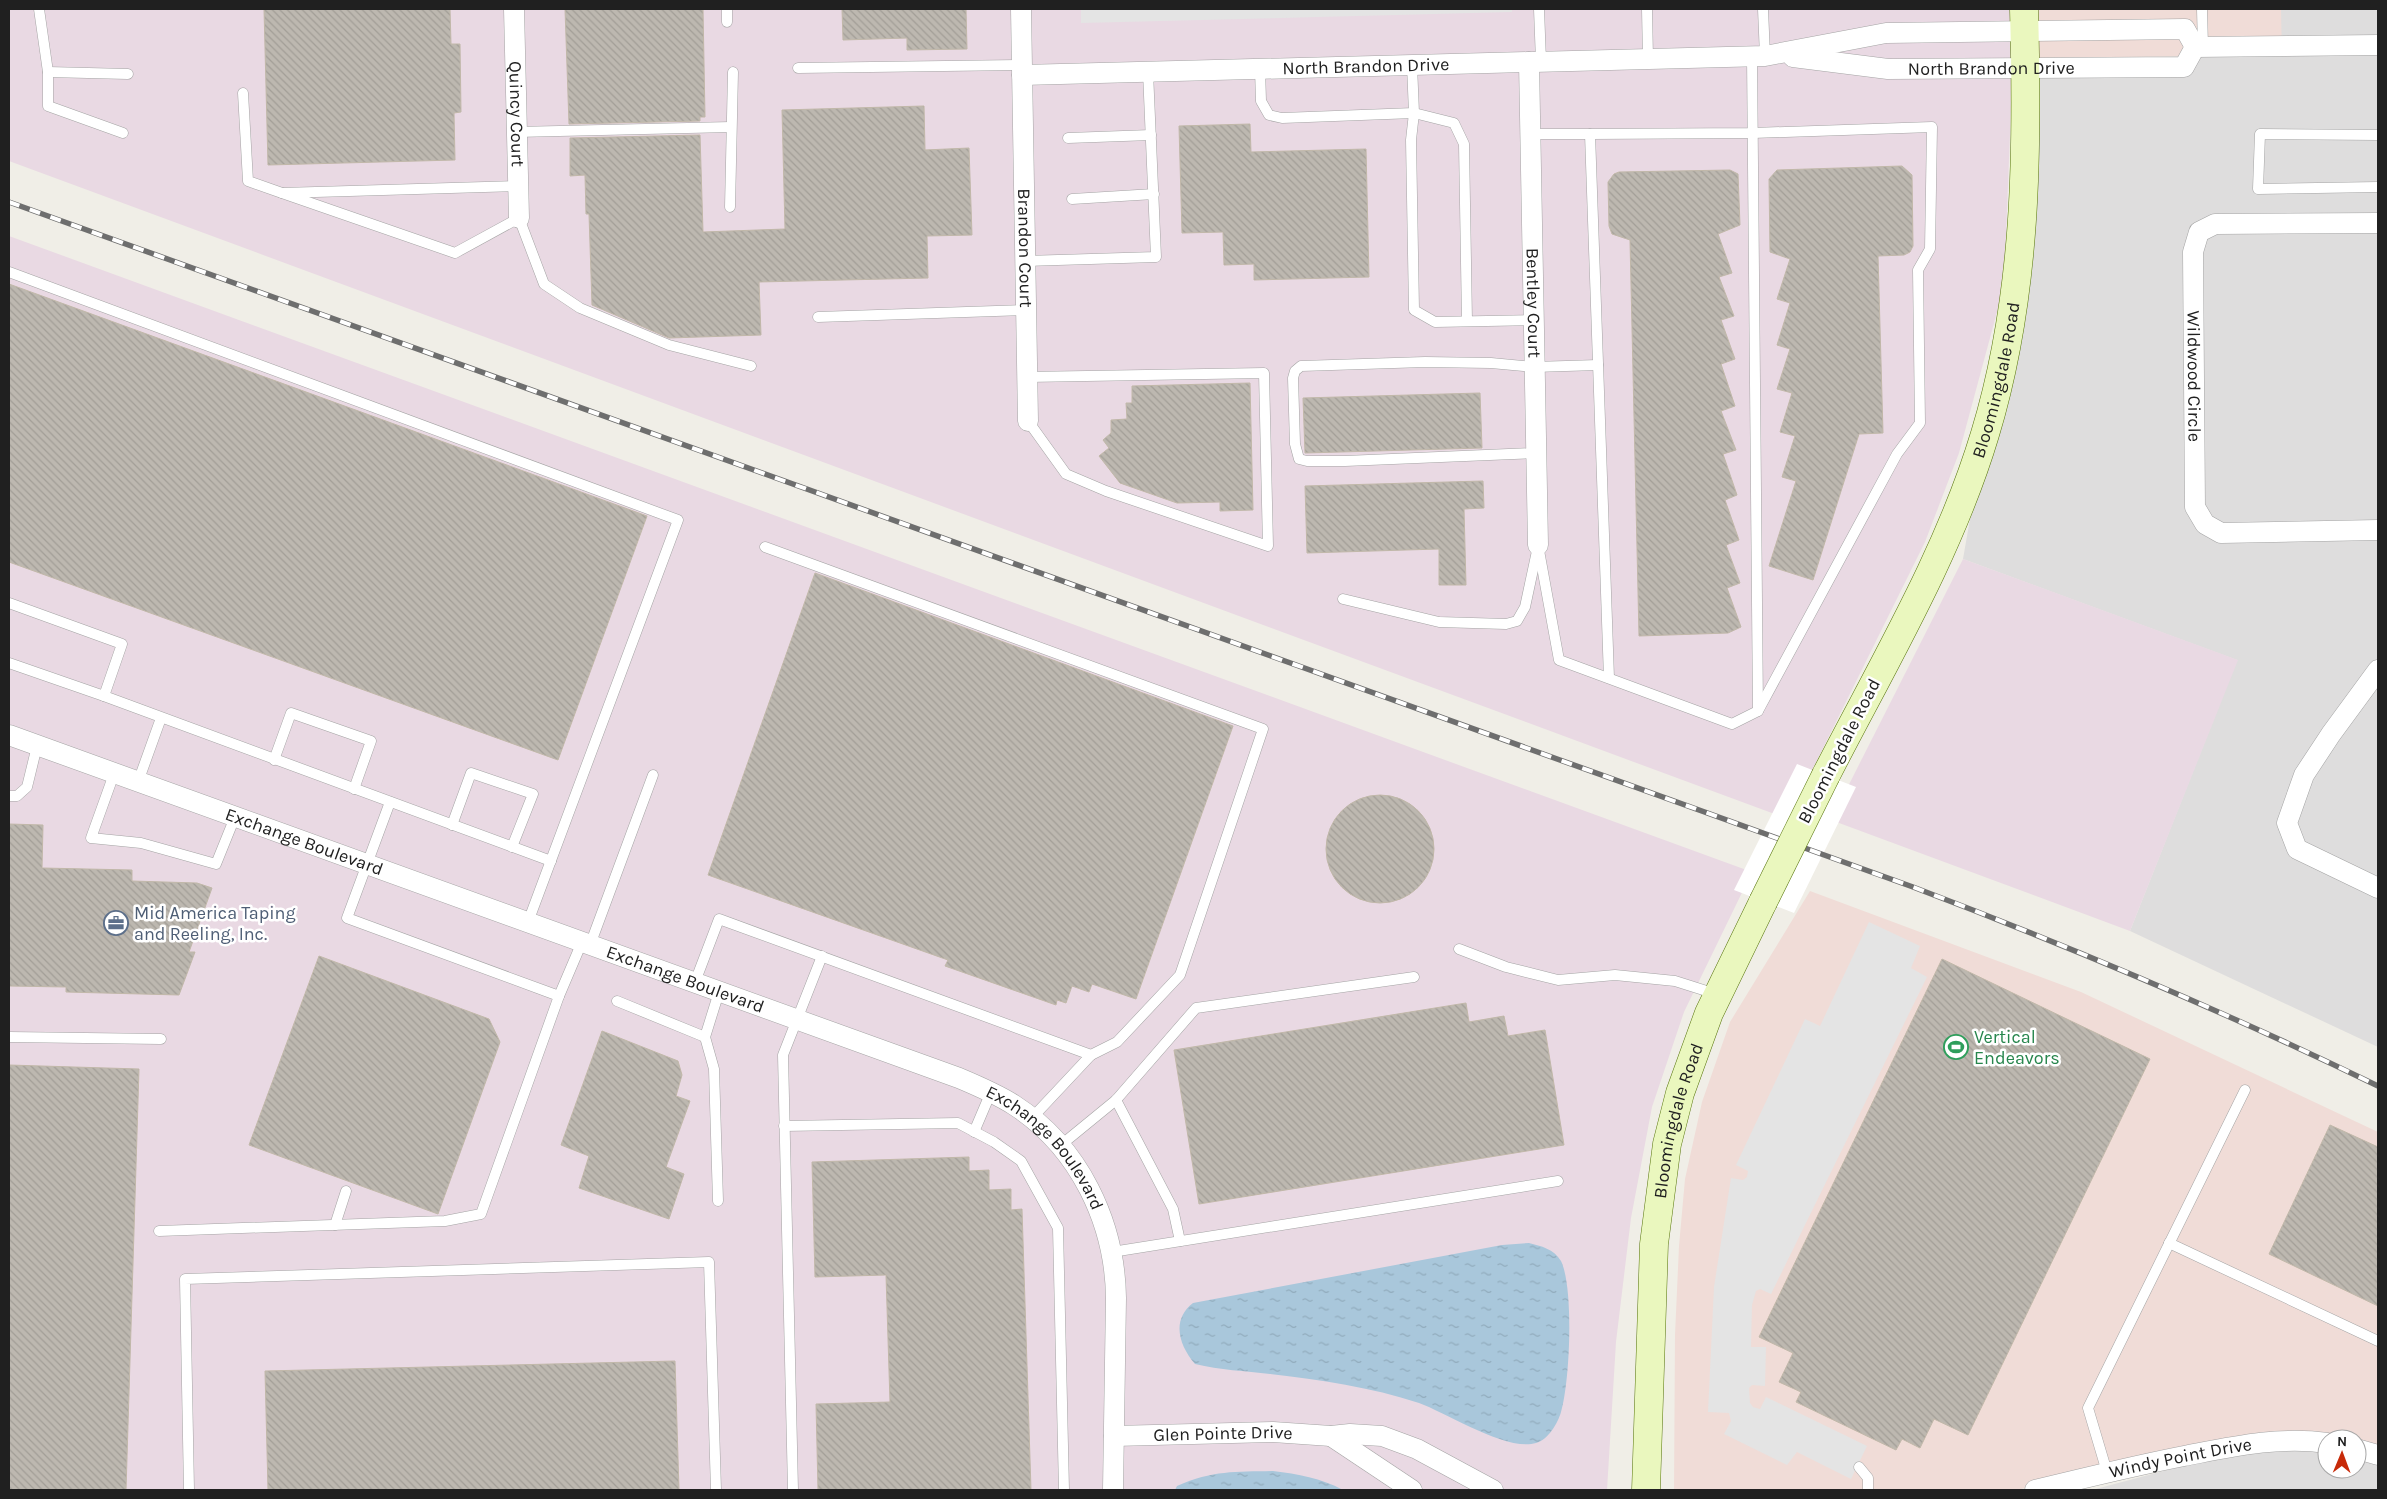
<svg xmlns="http://www.w3.org/2000/svg" width="2387" height="1499" viewBox="0 0 2387 1499" font-family="Karla,sans-serif">
<defs>
<pattern id="water-ripples" width="26" height="14" patternUnits="userSpaceOnUse" patternTransform="scale(1.25)"><rect width="26" height="14" fill="#a9c7db"/><path d="M2 4q2-2 4 0t4 0M15 11q2-2 4 0t4 0" fill="none" stroke="#91abbc"/></pattern>
<pattern id="building-back-hatch" width="6" height="6" patternUnits="userSpaceOnUse" patternTransform="scale(1.25)"><rect width="6" height="6" fill="#bdb8b0"/><path d="M-1 5l2 2M0 0l6 6M5-1l2 2" fill="none" stroke="#a29e97"/></pattern>
</defs>
<rect width="100%" height="100%" fill="#f0eee7"/>
<g fill="#dedddd">
<polygon points="2281,9 2378,9 2378,1047 2130,931 2237,660 1963,559 1978,473 2035,58 2281,55"/>
<polygon points="2250,1448 2327,1449 2327,1469 2357,1469 2357,1455 2378,1460 2378,1490 2092,1490"/>
</g>
<g fill="#f0dcd7">
<polygon points="2034,9 2281,9 2282,55 2035,58"/>
<polygon points="1810,891 2081,992 2378,1132 2378,1447 2357,1442 2357,1439 2345,1439 2314,1432 2252,1434 2017,1490 1674,1490 1675,1335 1679,1246 1685,1179 1702,1102 1730,1022"/>
</g>
<g fill="#e9d9e3">
<polygon points="9,9 2012,9 2013,58 2004,286 1959,453 1925,542 1788,819 9,161"/>
<polygon points="9,236 1752,872 1684,1012 1652,1107 1631,1218 1616,1342 1607,1490 9,1490"/>
<polygon points="1963,559 2238,660 2130,931 1831,820"/>
</g>
<g fill="#e4e4e4">
<polygon points="1081,9 1512,9 1512,12 1081,23"/>
<polygon points="1869,922 1920,946 1911,968 1927,977 1771,1294 1760,1289 1756,1291 1752,1305 1751,1347 1766,1347 1765,1386 1752,1385 1749,1388 1750,1403 1753,1407 1760,1409 1766,1397 1867,1446 1851,1479 1797,1452 1787,1465 1724,1434 1731,1421 1729,1413 1708,1412 1714,1287 1731,1178 1743,1180 1747,1177 1748,1171 1736,1165 1805,1019 1820,1026"/>
</g>
<g fill="url(#water-ripples)">
<path d="M1529,1243c12,3 25,6 32,18 13,27 9,121 0,151 -3,11 -13,28 -25,31 -29,9 -89,-30 -117,-40 -48,-16 -99,-23 -149,-29 -25,-3 -50,-4 -75,-10 -16,-19 -24,-44 -2,-61l309,-58z"/>
<path d="M1273,1471c25,3 48,7 70,19h-168l2,-4c36,-16 59,-14 96,-15z"/>
</g>
<polygon fill="#fff" points="1797,764 1856,787 1794,913 1734,890"/>
<g fill="url(#building-back-hatch)" stroke="#c1b8a9">
<polygon points="264,9 450,9 451,44 460,44 461,112 454,113 455,160 268,165"/>
<polygon points="565,9 703,9 705,117 700,117 700,121 569,124"/>
<polygon points="842,9 966,9 967,49 907,50 907,38 843,40"/>
<polygon points="924,106 925,150 969,148 972,235 927,236 928,278 759,282 761,335 669,338 592,305 589,214 586,214 585,175 570,176 570,138 700,135 703,232 785,229 782,110"/>
<polygon points="1250,124 1251,152 1366,149 1369,277 1254,280 1254,264 1224,265 1223,232 1182,233 1179,126"/>
<polygon points="1902,166 1912,175 1913,246 1910,252 1904,255 1878,256 1883,433 1859,434 1813,580 1769,566 1796,481 1782,477 1795,436 1780,432 1792,393 1777,389 1790,349 1777,345 1790,303 1777,299 1790,259 1770,252 1769,179 1777,170"/>
<polygon points="1730,170 1738,174 1740,225 1718,234 1732,273 1719,277 1734,316 1721,320 1735,359 1721,364 1735,406 1721,411 1736,450 1723,454 1737,495 1725,500 1739,540 1726,545 1740,583 1727,588 1741,627 1728,633 1639,636 1630,240 1612,234 1609,226 1608,182 1614,174 1619,172"/>
<polygon points="9,284 647,516 558,760 9,562"/>
<polygon points="1250,383 1253,510 1220,511 1220,502 1177,503 1120,483 1099,456 1109,448 1103,440 1111,433 1111,420 1127,419 1126,403 1132,403 1132,386"/>
<polygon points="1480,393 1482,448 1305,453 1303,398"/>
<polygon points="1483,481 1484,508 1464,509 1466,585 1439,585 1439,549 1307,553 1305,486"/>
<polygon points="815,573 1233,726 1136,999 1092,984 1089,992 1072,986 1066,1003 1057,1000 1056,1005 945,966 948,960 708,875"/>
<circle cx="1380" cy="849" r="54"/>
<polygon points="9,824 43,825 42,868 132,870 132,881 197,883 212,888 189,952 195,952 179,995 66,992 66,987 9,986"/>
<polygon points="319,956 489,1019 500,1042 438,1214 249,1145"/>
<polygon points="1942,959 2150,1059 1968,1435 1934,1419 1920,1448 1902,1439 1896,1450 1796,1402 1801,1392 1779,1382 1793,1353 1759,1337"/>
<polygon points="1466,1003 1469,1022 1504,1016 1508,1036 1545,1030 1564,1145 1199,1204 1174,1050"/>
<polygon points="602,1031 678,1061 682,1075 676,1096 690,1101 666,1167 684,1174 669,1219 579,1188 589,1156 561,1145"/>
<polygon points="9,1065 139,1069 126,1490 9,1490"/>
<polygon points="2330,1125 2378,1147 2378,1306 2269,1254"/>
<polygon points="969,1157 969,1171 989,1170 989,1190 1011,1189 1011,1210 1022,1209 1031,1490 818,1490 816,1404 890,1402 886,1275 815,1277 812,1162"/>
<polygon points="675,1361 679,1490 268,1490 265,1371"/>
</g>
<g fill="none" stroke-linecap="round" stroke-linejoin="round">
<defs>
<g id="lane">
<polyline points="39,9 48,72 48,106 123,133"/>
<polyline points="727,9 727,22"/>
<polyline points="1539,9 1541,61"/>
<polyline points="1647,9 1648,59"/>
<polyline points="1763,9 1765,56"/>
<polyline points="2202,9 2203,47"/>
<polyline points="798,68 1022,65"/>
<polyline points="1260,69 1261,101 1269,115 1282,118 1414,113 1412,65"/>
<polyline points="48,72 128,74"/>
<polyline points="243,93 248,181 282,193 517,186"/>
<polyline points="516,132 731,127"/>
<polyline points="1530,134 1590,134"/>
<polyline points="2378,135 2260,134 2258,189 2378,187"/>
<polyline points="1068,138 1151,135"/>
<polyline points="282,193 455,253 519,218 544,284 580,308 669,345 751,366"/>
<polyline points="1072,199 1154,194"/>
<polyline points="730,207 733,72"/>
<polyline points="1025,261 1156,257 1148,72"/>
<polyline points="9,272 678,520 528,922"/>
<polyline points="818,317 1026,310"/>
<polyline points="1467,321 1464,144 1454,123 1414,113 1411,140 1414,310 1435,322 1533,320"/>
<polyline points="1027,377 1264,373 1268,546 1106,491 1066,474 1028,421"/>
<polyline points="1535,453 1345,461 1307,461 1299,459 1295,444 1293,378 1295,371 1301,366 1425,362 1491,363 1534,367 1598,365"/>
<polyline points="1538,545 1559,660 1732,724 1758,711 1752,56"/>
<polyline points="1343,599 1439,622 1506,624 1517,621 1525,607 1537,551"/>
<polyline points="9,603 122,644 104,696 551,861"/>
<polyline points="9,663 104,696"/>
<polyline points="1609,678 1590,134 1753,133 1932,127 1930,249 1918,270 1920,423 1897,454 1758,711"/>
<polyline points="274,760 291,713 371,741 354,789"/>
<polyline points="114,774 91,838 141,843 216,864 235,817"/>
<polyline points="138,782 161,718"/>
<polyline points="9,796 17,796 27,787 37,746"/>
<polyline points="390,802 347,918 559,996 582,942"/>
<polyline points="452,825 471,773 533,794 512,847"/>
<polyline points="590,945 653,775"/>
<polyline points="1459,949 1506,967 1558,980 1615,975 1675,981 1716,994"/>
<polyline points="695,982 719,919 1091,1055 1117,1042 1180,975 1263,729 765,547"/>
<polyline points="617,1001 705,1037 719,992"/>
<polyline points="9,1037 161,1039"/>
<polyline points="705,1037 714,1069 718,1201"/>
<polyline points="1116,1100 1173,1209 1180,1241"/>
<polyline points="1031,1119 1091,1055"/>
<polyline points="784,1126 958,1123 994,1142 1021,1161 1058,1228 1064,1490"/>
<polyline points="974,1132 991,1092"/>
<polyline points="1061,1145 1116,1100 1196,1008 1414,977"/>
<polyline points="335,1225 346,1191"/>
<polyline points="159,1231 445,1221 481,1214 559,996"/>
<polyline points="2169,1243 2378,1341"/>
<polyline points="1112,1252 1558,1181"/>
<polyline points="1859,1467 1868,1478 1868,1490"/>
<polyline points="2107,1472 2088,1408 2245,1090"/>
<polyline points="189,1490 185,1279 709,1262 716,1490"/>
<polyline points="793,1490 783,1055 822,956"/>
</g>
<g id="street">
<path id="s1" d="M514,9l5,209"/>
<path id="s2" d="M1021,9l7,412"/>
<polyline points="2195,47 2378,45"/>
<path id="s3" d="M1793,57l95,12 296,-2 11,-20"/>
<path id="s4" d="M1529,62l9,483"/>
<path id="s5" d="M1022,75l743,-19 121,-23 299,-4 10,18"/>
<path id="s6" d="M2378,223l-163,1 -16,8 -6,20 2,255 10,17 16,9 157,-3"/>
<polyline points="2378,670 2331,734 2304,775 2287,823 2297,849 2378,888"/>
<path id="s7" d="M9,735l950,343c19,8 38,16 55,27 65,42 101,117 102,193l-3,192"/>
<path id="s8" d="M1114,1436l159,-4 58,4 19,-2 32,2 35,13 76,41"/>
<polyline points="1331,1436 1412,1490"/>
<polyline points="2357,1449 2378,1455"/>
<path id="s9" d="M2035,1490c49,-12 98,-24 149,-34 47,-9 94,-20 143,-13"/>
</g>
<g id="secondary">
<path id="s10" d="M1826,775c57,-111 123,-221 159,-341 42,-138 43,-282 39,-425"/>
<path id="s11" d="M1646,1490l8,-246 13,-100 13,-51 29,-80 54,-111"/>
</g>
</defs>
<use href="#lane" stroke="#a4a4a4" stroke-width="11"/>
<use href="#street" stroke="#a4a4a4" stroke-width="21"/>
<use href="#secondary" stroke="#56740a" stroke-width="29"/>
<use href="#lane" stroke="#fff" stroke-width="10"/>
<use href="#street" stroke="#fff" stroke-width="20"/>
<use href="#secondary" stroke="#eaf7be" stroke-width="28"/>
<defs>
<path id="rail" d="M9,202l1904,685c158,60 313,125 465,199"/>
</defs>
<use href="#rail" stroke="#6e6e6e" stroke-width="5.5"/>
<use href="#rail" stroke="#fff" stroke-width="4" stroke-dasharray="11" stroke-linecap="butt"/>
<defs>
<polyline id="secondary-bridge" points="1763,902 1826,775"/>
</defs>
<use href="#secondary-bridge" stroke="#56740a" stroke-width="29" stroke-linecap="butt"/>
<use href="#secondary-bridge" stroke="#eaf7be" stroke-width="28"/>
</g>
<defs>
<symbol id="office-ring" viewBox="-11 -11 22 22"><circle r="9.5" fill="#fff" stroke="#5c6f8a" stroke-width="1.5"/><path d="M-6-3h4V-5.5h4V-3h4V5H-6ZM-1-4.5V-3h2v-1.5ZM-6 0V1H6V0Z" fill="#5c6f8a"/></symbol>
<symbol id="stadium-ring" viewBox="-11 -11 22 22"><circle r="9.5" fill="#fff" stroke="#2e9e5b" stroke-width="1.5"/><path d="M0-5a6.5 5 0 1 0 0 10a6.5 5 0 1 0 0-10ZM-3.5-1.8h7v3.6h-7Z" fill="#2e9e5b"/></symbol>
</defs>
<g fill-rule="evenodd">
<use href="#office-ring" x="102" y="909" width="28" height="28"/>
<use href="#stadium-ring" x="1942" y="1033" width="28" height="28"/>
</g>
<g text-anchor="middle" dominant-baseline="central" stroke-width="5" stroke-linejoin="round" paint-order="stroke">
<g font-size="18" fill="#202020" stroke="#fff">
<text stroke="none"><textPath href="#s5" startOffset="344">North Brandon Drive</textPath></text>
<text stroke="none"><textPath href="#s3" startOffset="199">North Brandon Drive</textPath></text>
<text stroke="none"><textPath href="#s1" startOffset="105">Quincy Court</textPath></text>
<text stroke="none"><textPath href="#s2" startOffset="239">Brandon Court</textPath></text>
<text stroke="none"><textPath href="#s4" startOffset="241">Bentley Court</textPath></text>
<text stroke="none"><textPath href="#s6" startOffset="326">Wildwood Circle</textPath></text>
<text stroke="none"><textPath href="#s10" startOffset="432">Bloomingdale Road</textPath></text>
<text transform="translate(1839 751) rotate(-63)">Bloomingdale Road</text>
<text stroke="none"><textPath href="#s7" startOffset="314">Exchange Boulevard</textPath></text>
<text stroke="none"><textPath href="#s7" startOffset="719">Exchange Boulevard</textPath></text>
<text stroke="none"><textPath href="#s11" startOffset="372">Bloomingdale Road</textPath></text>
<text stroke="none"><textPath href="#s7" startOffset="1124">Exchange Boulevard</textPath></text>
<text stroke="none"><textPath href="#s8" startOffset="109">Glen Pointe Drive</textPath></text>
<text stroke="none"><textPath href="#s9" startOffset="149">Windy Point Drive</textPath></text>
</g>
<g font-size="18" fill="#4e5e75" stroke="#fff" text-anchor="start">
<text x="134" y="913">Mid America Taping<tspan x="134" dy="21">and Reeling, Inc.</tspan></text>
</g>
<g font-size="18" fill="#27864d" stroke="#fff" text-anchor="start">
<text x="1974" y="1037">Vertical<tspan x="1974" dy="21">Endeavors</tspan></text>
</g>
</g>
<rect width="2387" height="1499" fill="none" stroke="#202020" stroke-width="20"/>
<g transform="translate(2342 1454) rotate(1)"><circle r="24" fill="#ffffff" stroke="#a6a6a6"/>
<path d="M0-4L9 19L0 12L-9 19Z" fill="#c72a09"/>
<text y="-8" font-size="14" font-weight="bold" text-anchor="middle" fill="#202020">N</text>
</g>
</svg>
